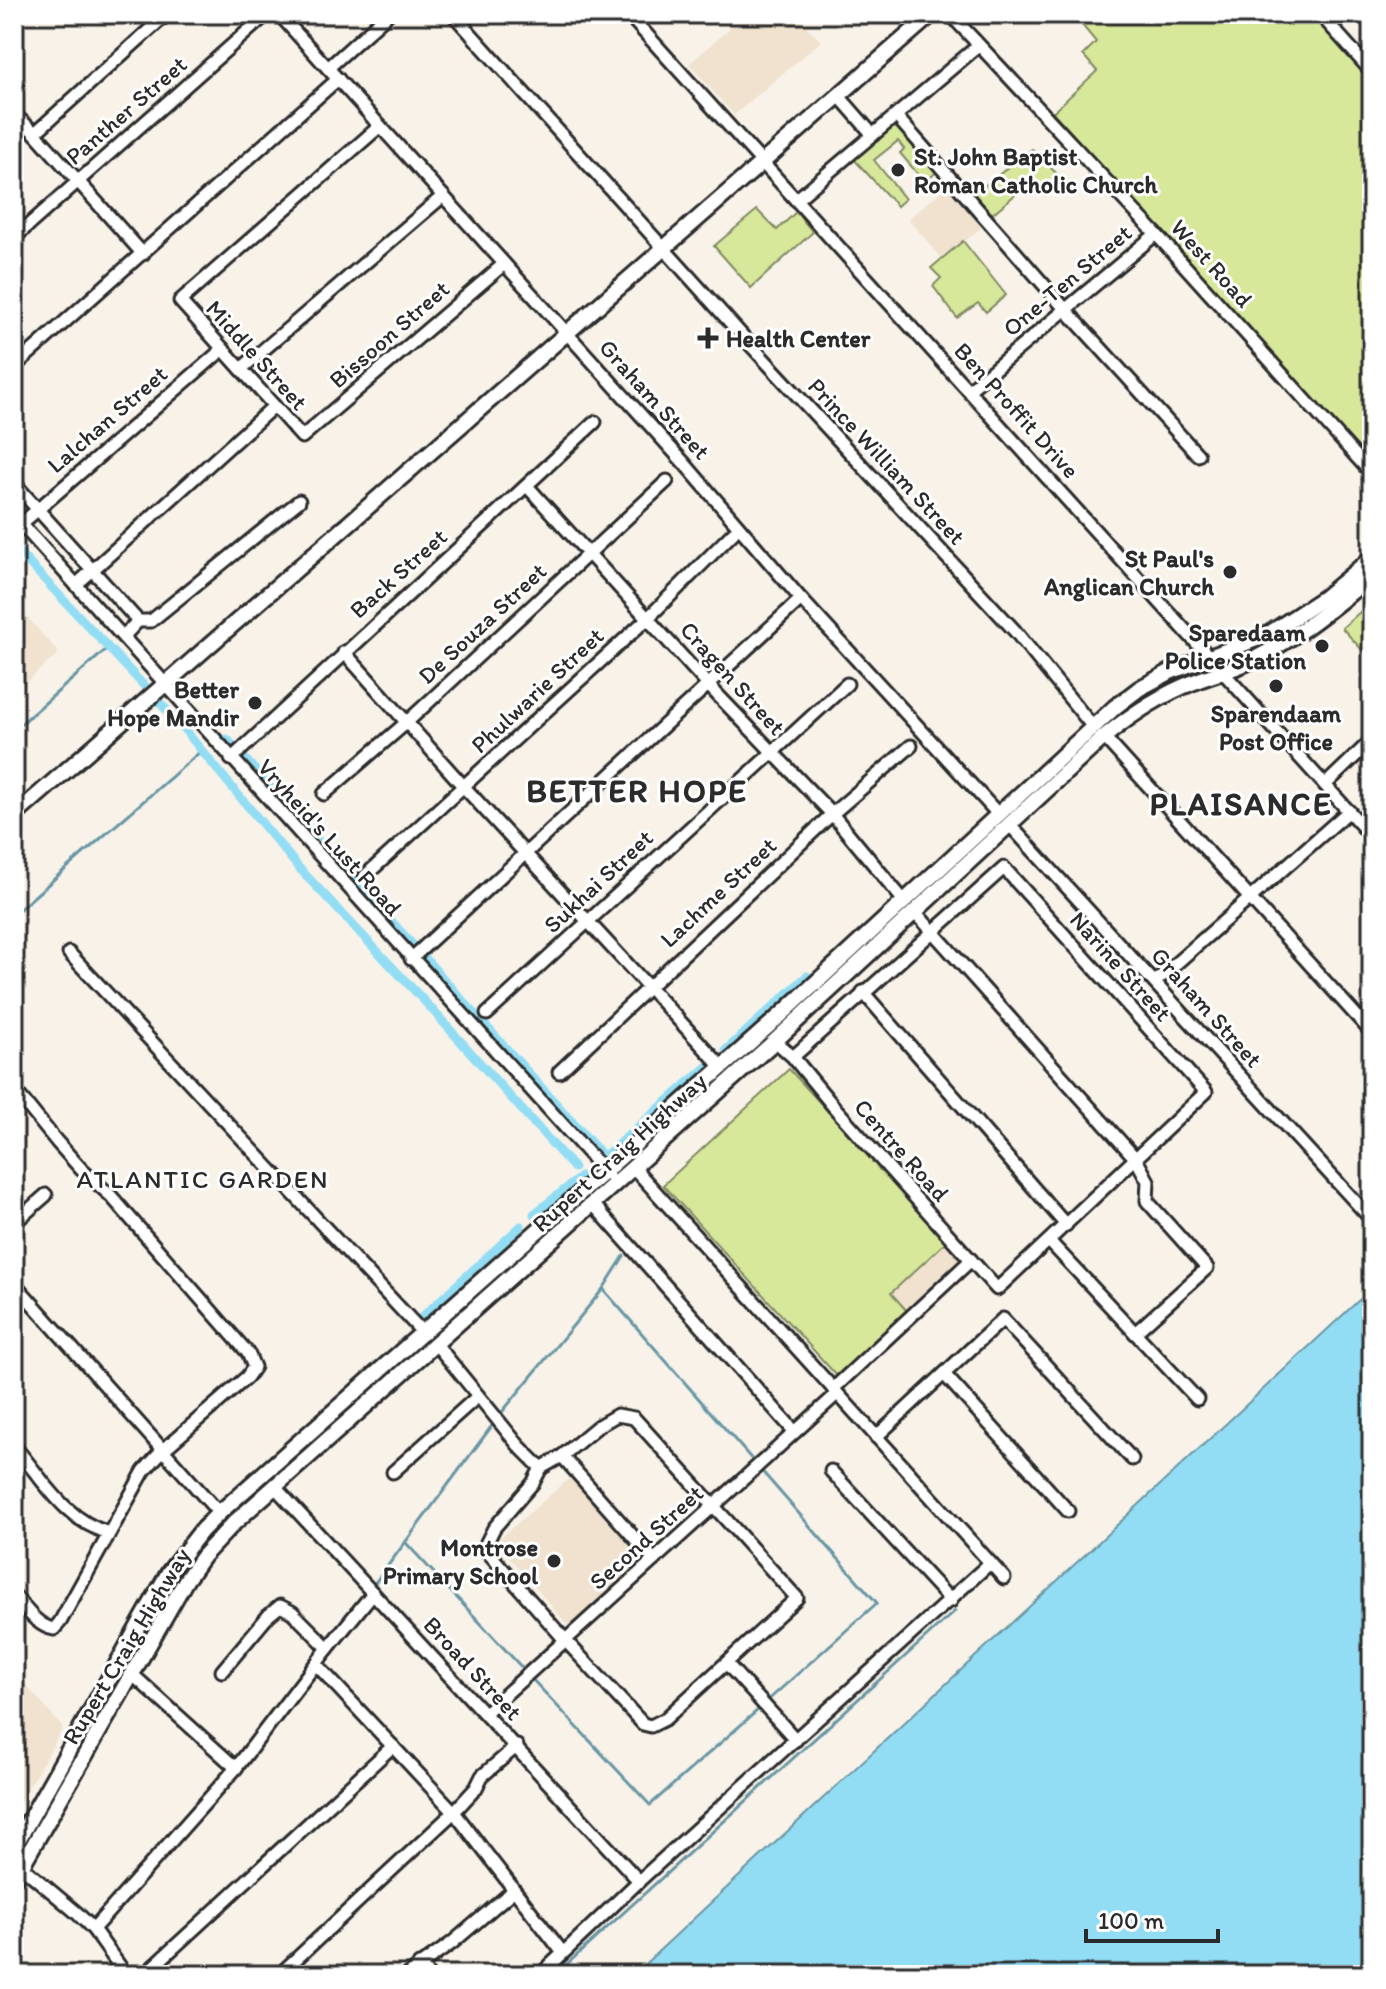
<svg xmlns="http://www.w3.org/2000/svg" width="1386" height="1989" viewBox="0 0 1386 1989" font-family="Itim,sans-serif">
<rect width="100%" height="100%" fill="#f8f2e9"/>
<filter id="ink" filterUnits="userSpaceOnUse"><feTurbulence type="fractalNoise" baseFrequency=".0125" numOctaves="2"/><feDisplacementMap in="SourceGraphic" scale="16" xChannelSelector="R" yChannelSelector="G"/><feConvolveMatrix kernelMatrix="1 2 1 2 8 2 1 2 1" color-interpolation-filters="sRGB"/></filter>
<g filter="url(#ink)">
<g fill="#f0e2cf">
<polygon points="746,14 794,14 821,41 734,115 689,64"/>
<polygon points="950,184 984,225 943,260 908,219"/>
<polygon points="14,602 59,653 14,693"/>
<polygon points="947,1241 963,1259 907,1311 891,1293"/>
<polygon points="572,1476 647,1557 569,1626 499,1546 499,1539"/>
<polygon points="14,1671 63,1728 14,1812"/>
</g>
<g fill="#d7e89b" stroke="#818a63" stroke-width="2">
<polygon points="1073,14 1314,14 1372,79 1372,201 1362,210 1372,222 1372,473 1053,112 1097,71 1083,55 1096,42"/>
<polygon points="895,121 938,171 920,186 918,184 923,180 900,153 904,149 898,141 874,160 905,199 897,206 852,157"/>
<polygon points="1032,149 1064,181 1046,195 1033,180 992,214 974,194"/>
<polygon points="757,210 777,230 796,212 813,232 751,288 714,246"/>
<polygon points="963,241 1006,295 986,312 978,303 957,318 933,286 941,278 931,268"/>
<polygon points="1372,601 1372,661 1342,628"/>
<polygon points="789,1069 947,1241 891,1293 907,1311 837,1376 663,1185"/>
</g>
<polygon fill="#93ddf4" stroke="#6996a4" stroke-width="2" points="1372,1288 1372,1975 633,1975"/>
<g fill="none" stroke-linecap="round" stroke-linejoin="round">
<g stroke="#6996a4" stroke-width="3">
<polyline points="14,730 108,648"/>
<polyline points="14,914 201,751"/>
<polyline points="603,1289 624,1256"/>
<polyline points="498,1417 603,1289 755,1463"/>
<polyline points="760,1469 877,1603 765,1703"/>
<polyline points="406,1543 526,1672"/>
<polyline points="372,1587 494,1423"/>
<polyline points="531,1678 650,1805 760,1708"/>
<polyline points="555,1975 955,1611"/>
</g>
<g stroke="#93ddf4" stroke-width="9">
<polyline points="14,547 178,722 299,868 428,1005 574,1168"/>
<polyline points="227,739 604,1157 710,1064"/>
<polyline points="726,1050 807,976"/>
<polyline points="534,1214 582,1176"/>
<polyline points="422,1317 521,1226"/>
</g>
<polyline stroke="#93ddf4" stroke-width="16" points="14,1975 15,1975"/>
<defs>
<g id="minor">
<polyline points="279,14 685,464 801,599 998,814"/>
<polyline points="453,14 747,341 1015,631 1093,727"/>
<polyline points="628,14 1372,837"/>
<polyline points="950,14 1156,234 1372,474"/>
<polyline points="1320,14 1372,72"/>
<polyline points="328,68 388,14"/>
<polyline points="839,96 873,135"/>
<polyline points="14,114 35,133 143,254"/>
<polyline points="896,116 1066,310 1198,455"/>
<polyline points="380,126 180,301 302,437 504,264"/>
<polyline points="35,133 167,14"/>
<polyline points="796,200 978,46"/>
<polyline points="14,238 267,14"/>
<polyline points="14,367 338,79"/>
<polyline points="241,369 443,196"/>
<polyline points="969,390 1156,234"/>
<polyline points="14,483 138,621"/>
<polyline points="527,486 709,686 832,814 904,901"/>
<polyline points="14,516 608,1175"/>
<polyline points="21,524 223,349"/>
<polyline points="76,585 274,406"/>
<polyline points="123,637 138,621 151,621 299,501"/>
<polyline points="344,652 465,788 722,1067"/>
<polyline points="1104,737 1372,1033"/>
<polyline points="231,759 595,422"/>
<polyline points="1325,785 1372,740"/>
<polyline points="324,794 406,723 667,481"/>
<polyline points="1009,824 1372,1220"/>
<polyline points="365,876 648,618 734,532"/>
<polyline points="916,913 1136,1159 1148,1181 1147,1201 1207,1268 1135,1333"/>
<polyline points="69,953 424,1334"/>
<polyline points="411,959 801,599"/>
<polyline points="1155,982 1349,811"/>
<polyline points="863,992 1066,1225"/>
<polyline points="487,1014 847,684"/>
<polyline points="775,1041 793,1057 834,1107 997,1289 1206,1092 1004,868 793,1057"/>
<polyline points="559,1072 832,814 911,746"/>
<path d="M14,1089l43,53 25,28 29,26 137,157 6,14 -7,10 -85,74 -18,20 -84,151 -6,7c-17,-2 -29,-22 -40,-34"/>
<polyline points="634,1168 1004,1578"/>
<polyline points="593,1204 795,1432"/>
<polyline points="14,1223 46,1195"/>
<polyline points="1049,1241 1197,1399"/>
<polyline points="14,1283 219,1513"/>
<polyline points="436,1344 519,1446 541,1468"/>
<polyline points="944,1374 1068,1511"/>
<polyline points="833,1389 971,1260"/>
<polygon points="617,1415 634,1418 797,1598 665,1719 651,1726 643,1724 565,1640 487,1551 486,1544 494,1528 533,1483 541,1468 562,1456 598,1426"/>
<polyline points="876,1437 1003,1319 1132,1459"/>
<path d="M14,1446c29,33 51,75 95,87"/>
<polyline points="562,1456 654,1560"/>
<polyline points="831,1471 951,1601"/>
<polyline points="393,1472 478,1396"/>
<polyline points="274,1486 639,1881"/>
<polyline points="316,1664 454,1812 563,1953"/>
<polyline points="727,1664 796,1740"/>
<polyline points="222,1671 269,1615 280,1606 292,1612 328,1648"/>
<polyline points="133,1675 236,1768"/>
<polyline points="485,1713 837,1394"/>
<polyline points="21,1866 77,1913 93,1929 126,1975"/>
<polyline points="93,1929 236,1768 328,1648 373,1593"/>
<polyline points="419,1965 428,1975"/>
<polyline points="144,1975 393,1746"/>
<polyline points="279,1975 454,1812 476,1788 482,1776 517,1746"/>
<polyline points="407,1975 452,1943 514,1890"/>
<polyline points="540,1975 639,1881 990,1563"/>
</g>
<g id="major">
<polyline points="14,816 932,14"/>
<polyline points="14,1847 169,1572 202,1530 219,1513 782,1014 1115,707 1140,688 1170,672 1267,635 1325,597 1372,558"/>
<path d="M14,1879l172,-299 17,-24 31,-33 541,-482 329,-304c28,-23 56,-42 90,-55 19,-8 38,-12 57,-21 45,-23 83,-54 121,-86"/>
</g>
</defs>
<use href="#minor" stroke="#2b2b2b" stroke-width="17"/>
<use href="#major" stroke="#2b2b2b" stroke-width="20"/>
<use href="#minor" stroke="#fff" stroke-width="11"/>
<use href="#major" stroke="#fff" stroke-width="14"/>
</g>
</g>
<g fill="#2b2b2b" stroke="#fff" stroke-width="3">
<circle cx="898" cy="170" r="8"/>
<path d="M704 326h8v8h8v8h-8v8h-8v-8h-8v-8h8z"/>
<circle cx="1230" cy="572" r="8"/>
<circle cx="1322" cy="646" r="8"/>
<circle cx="1276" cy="686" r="8"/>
<circle cx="255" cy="703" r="8"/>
<circle cx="554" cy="1561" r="8"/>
</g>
<g text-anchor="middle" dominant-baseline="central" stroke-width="6" stroke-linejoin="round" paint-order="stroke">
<g font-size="24" fill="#2b2b2b" stroke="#fff">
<text transform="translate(126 110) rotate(-41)">Panther Street</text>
<text transform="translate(1212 263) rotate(48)">West Road</text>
<text transform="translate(1067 280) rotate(-40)">One-Ten Street</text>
<text transform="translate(389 334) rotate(-41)">Bissoon Street</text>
<text transform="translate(257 355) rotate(48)">Middle Street</text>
<text transform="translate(655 399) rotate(48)">Graham Street</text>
<text transform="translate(1017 410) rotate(48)">Ben Proffit Drive</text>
<text transform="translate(107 419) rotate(-41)">Lalchan Street</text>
<text transform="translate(887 461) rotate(47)">Prince William Street</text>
<text transform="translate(398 573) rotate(-42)">Back Street</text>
<text transform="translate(482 623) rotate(-43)">De Souza Street</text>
<text transform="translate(733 678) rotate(48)">Cragen Street</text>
<text transform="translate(537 690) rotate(-43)">Phulwarie Street</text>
<text transform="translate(330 837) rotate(48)">Vryheid's Lust Road</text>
<text transform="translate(598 881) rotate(-43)">Sukhai Street</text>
<text transform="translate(718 892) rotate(-43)">Lachme Street</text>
<text transform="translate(1121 966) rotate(48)">Narine Street</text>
<text transform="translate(1207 1007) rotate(48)">Graham Street</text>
<text transform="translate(902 1150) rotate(48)">Centre Road</text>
<text transform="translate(619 1152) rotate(-42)">Rupert Craig Highway</text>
<text transform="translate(646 1537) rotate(-42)">Second Street</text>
<text transform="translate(126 1646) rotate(-59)">Rupert Craig Highway</text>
<text transform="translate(473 1668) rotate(47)">Broad Street</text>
</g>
<g font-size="24" font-weight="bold" fill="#2b2b2b" stroke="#fff" text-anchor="end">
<text x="914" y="156" text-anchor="start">St. John Baptist<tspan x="914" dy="28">Roman Catholic Church</tspan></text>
<text x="726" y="338" text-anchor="start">Health Center</text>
<text x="1214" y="558">St Paul's<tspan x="1214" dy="28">Anglican Church</tspan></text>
<text x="1306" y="632">Sparedaam<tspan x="1306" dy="28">Police Station</tspan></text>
<text x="239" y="689">Better<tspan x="239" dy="28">Hope Mandir</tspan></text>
<text x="1276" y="713" text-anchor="middle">Sparendaam<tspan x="1276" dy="28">Post Office</tspan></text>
<text x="538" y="1547">Montrose<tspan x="538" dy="28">Primary School</tspan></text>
</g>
<g font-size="26" letter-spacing="2" fill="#2b2b2b" stroke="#fff">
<text x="203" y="1179">ATLANTIC GARDEN</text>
</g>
<g font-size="32" font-weight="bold" letter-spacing="2" fill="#2b2b2b" stroke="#fff">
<text x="637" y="791">BETTER HOPE</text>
<text x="1241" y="804">PLAISANCE</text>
</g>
</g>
<rect width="1386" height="1989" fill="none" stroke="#fff" stroke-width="48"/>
<rect x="24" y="24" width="1338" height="1941" fill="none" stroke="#2b2b2b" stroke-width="3" filter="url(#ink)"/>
<path d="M1086 1929v12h132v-12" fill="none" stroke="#2b2b2b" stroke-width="4"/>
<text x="1098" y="1929" font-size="24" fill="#2b2b2b" stroke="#ffffff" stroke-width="6" paint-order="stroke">100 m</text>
</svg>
